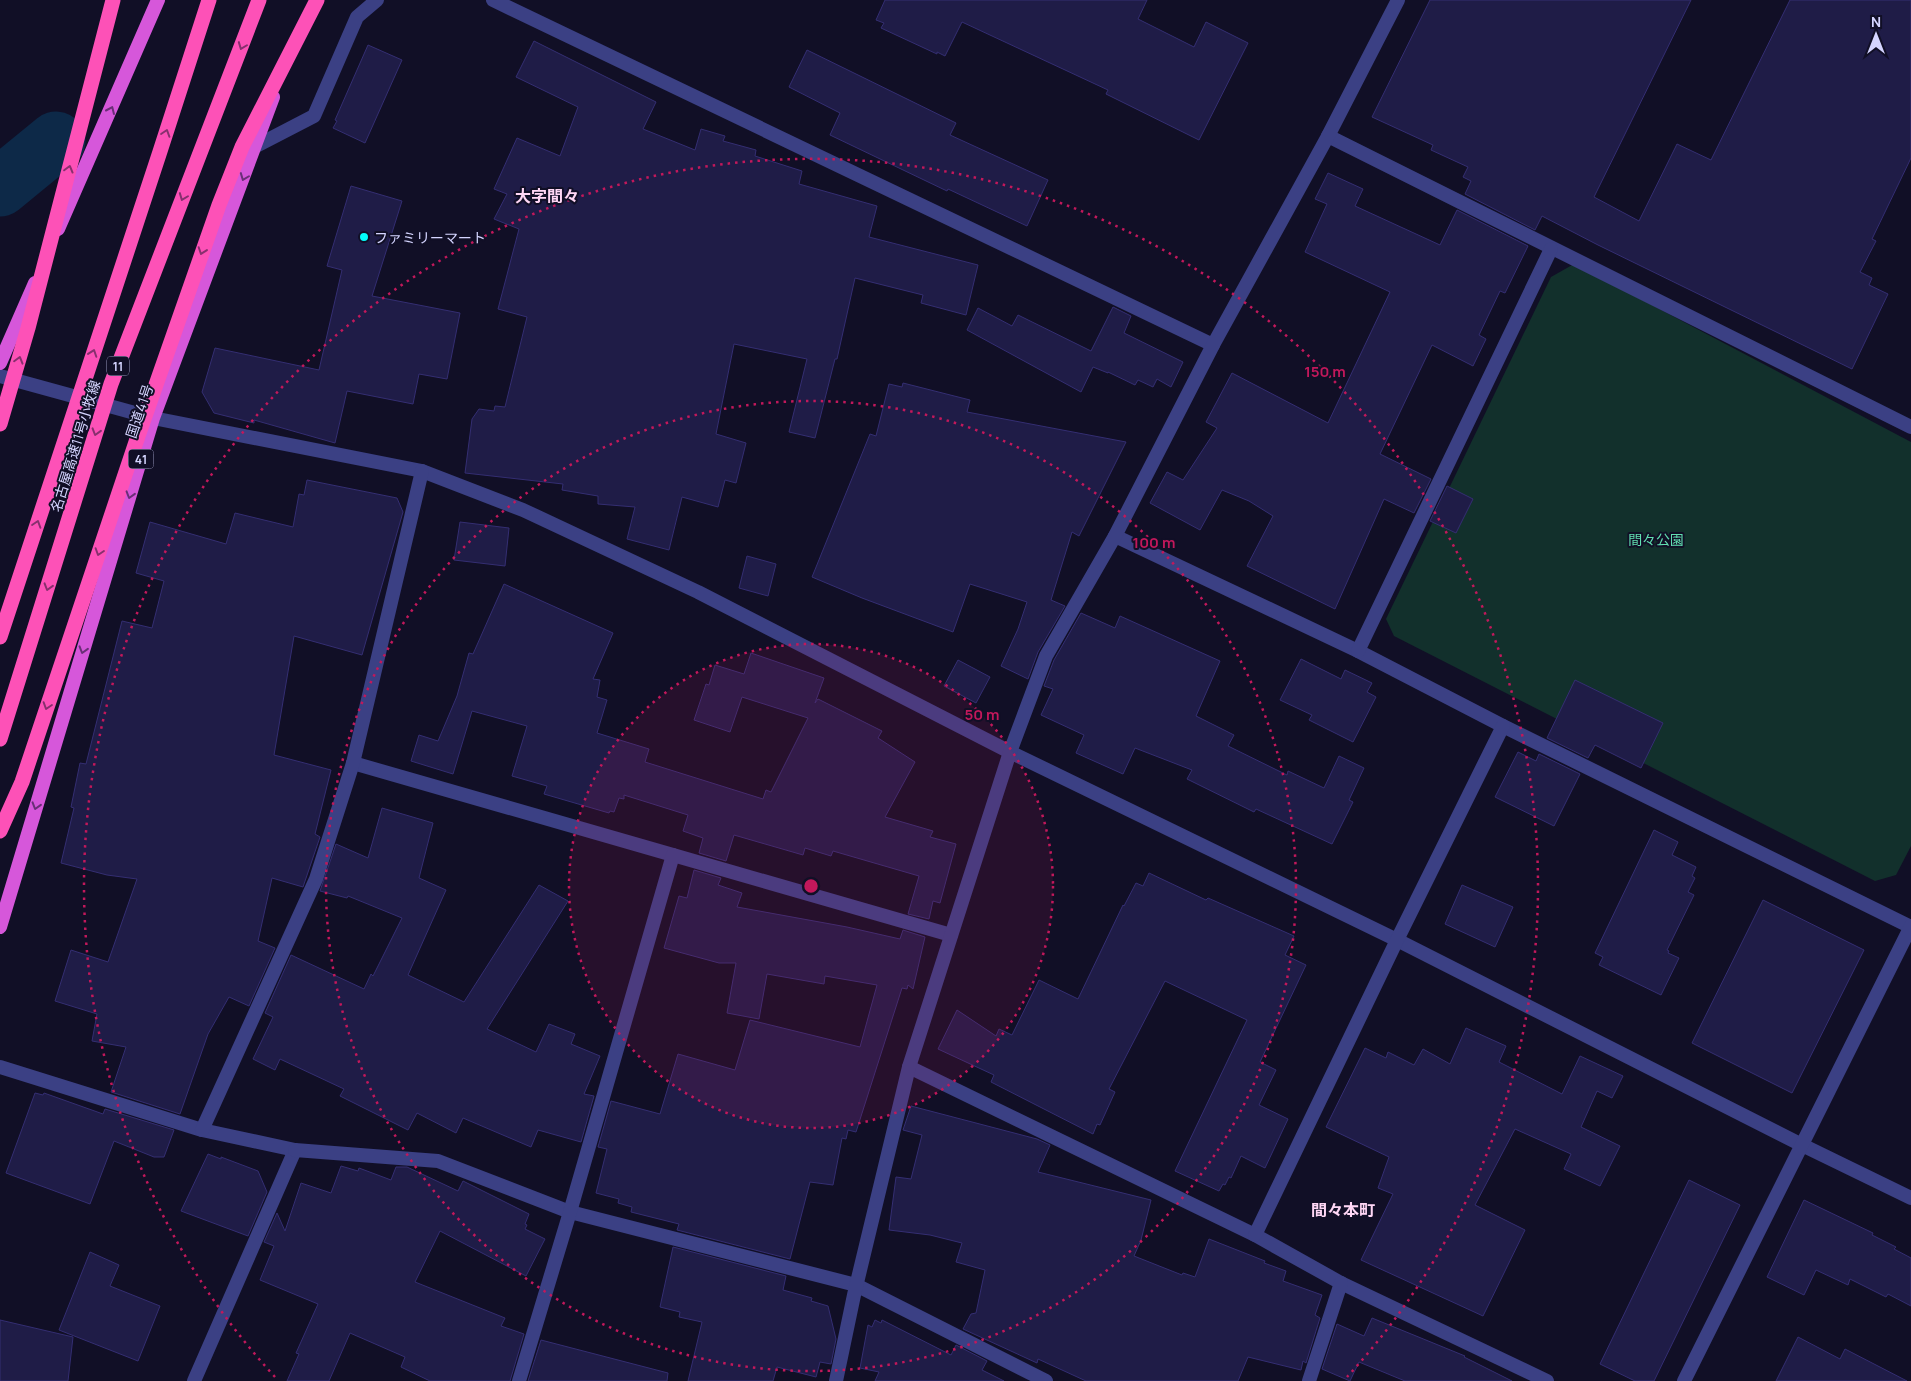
<svg xmlns="http://www.w3.org/2000/svg" width="1911" height="1381" viewBox="0 0 1911 1381" font-family="Manrope,'Noto Sans JP',sans-serif">
<rect width="100%" height="100%" fill="#110f26"/>
<polygon fill="#12302c" points="1574,264 1911,442 1911,846 1896,875 1875,881 1394,636 1386,619 1551,277"/>
<g fill="none" stroke-linecap="round" stroke-linejoin="round">
<polyline stroke="#0d2948" stroke-width="59" points="0,187 56,141"/>
</g>
<g fill="#1f1c47" stroke="#342e72">
<polygon points="885,0 1147,0 1138,19 1194,47 1206,22 1248,43 1199,140 1106,94 1108,90 962,22 945,56 937,52 937,54 881,28 884,23 876,20"/>
<polygon points="1430,0 1691,0 1594,197 1639,221 1677,144 1711,160 1790,0 1911,0 1911,158 1872,239 1876,241 1860,272 1872,278 1869,285 1888,294 1852,369 1598,245 1542,216 1535,230 1465,194 1471,181 1463,177 1468,167 1431,150 1433,145 1372,117"/>
<polygon points="534,41 656,102 643,129 695,150 701,129 725,136 723,141 756,150 755,156 802,171 799,184 877,206 869,237 978,265 966,315 921,303 923,295 855,278 837,359 835,359 815,438 789,432 807,359 734,344 716,434 746,443 736,483 725,480 718,507 682,497 669,550 627,539 635,507 598,504 598,496 562,490 563,484 465,473 472,419 479,409 494,411 495,406 505,407 527,317 498,309 519,229 494,219 507,194 494,189 517,138 560,156 578,107 516,77"/>
<polygon points="368,45 402,60 365,143 333,128 337,121 335,120"/>
<polygon points="807,50 956,123 950,135 1048,180 1027,226 948,189 947,191 830,135 840,113 789,87"/>
<polygon points="1328,173 1363,189 1355,206 1440,245 1457,210 1528,246 1505,293 1500,291 1479,335 1486,339 1473,366 1432,345 1380,454 1431,479 1414,513 1384,499 1335,609 1247,566 1273,516 1249,501 1222,490 1200,530 1150,503 1167,472 1183,480 1217,428 1206,422 1232,373 1328,423 1390,292 1305,252 1327,204 1315,199"/>
<polygon points="351,186 402,201 372,296 460,313 447,379 419,374 413,404 347,391 335,443 254,420 254,423 214,413 202,392 215,348 319,370 342,270 327,266"/>
<polygon points="1113,307 1131,316 1124,333 1183,362 1171,387 1157,379 1153,387 1138,380 1135,385 1108,372 1108,373 1093,367 1081,392 967,330 978,308 1012,326 1018,315 1091,351"/>
<polygon points="903,383 970,400 967,412 1126,442 1079,536 1072,532 1051,600 1065,606 1038,652 1028,679 1001,666 1018,629 1027,602 970,584 953,632 862,598 812,577 870,434 876,436 889,384 902,387"/>
<polygon points="307,480 397,498 403,512 362,655 294,636 274,755 331,770 315,834 320,837 303,887 272,878 258,941 275,948 249,1006 229,997 208,1034 180,1114 111,1092 126,1047 92,1041 97,1014 55,1001 71,950 108,962 137,879 107,875 61,863 74,808 71,807 80,763 86,764 122,621 152,628 164,581 136,573 150,522 226,544 235,513 293,527 299,494 304,495"/>
<polygon points="1447,486 1473,499 1456,533 1430,521"/>
<polygon points="460,522 509,528 505,566 454,560"/>
<polygon points="747,556 776,564 768,596 739,588"/>
<polygon points="504,584 613,633 593,679 600,680 597,697 607,700 597,733 649,749 645,762 763,799 766,790 771,792 808,718 742,697 730,732 694,720 706,684 709,685 715,665 744,674 751,653 824,678 815,703 818,699 882,731 878,738 915,762 885,817 933,831 930,837 956,844 940,903 933,901 929,919 908,914 919,876 833,851 831,856 805,848 803,855 734,835 726,861 699,853 703,838 683,831 688,815 624,795 624,799 619,798 614,812 610,811 609,813 544,794 547,786 512,776 527,726 472,711 453,774 411,761 419,735 438,741 457,696 469,653 473,654"/>
<polygon points="1081,613 1115,628 1120,616 1220,661 1196,716 1234,735 1228,746 1287,775 1288,771 1324,788 1339,756 1364,768 1349,800 1353,802 1332,844 1256,809 1254,812 1187,779 1192,770 1135,748 1123,774 1076,753 1084,735 1041,715 1053,689 1044,686 1054,660"/>
<polygon points="1301,659 1341,679 1345,670 1372,683 1367,692 1376,697 1353,742 1309,720 1312,715 1280,700"/>
<polygon points="958,660 990,677 976,703 944,686"/>
<polygon points="1575,680 1663,723 1641,768 1595,745 1588,758 1547,738"/>
<polygon points="1518,752 1536,761 1539,754 1580,774 1554,826 1495,797"/>
<polygon points="382,808 433,823 419,878 446,890 408,975 464,1002 539,885 568,901 487,1029 536,1052 549,1024 575,1034 571,1044 600,1056 584,1094 594,1096 581,1142 538,1130 531,1147 463,1118 456,1133 417,1113 408,1130 340,1096 344,1089 280,1059 275,1070 253,1059 273,1017 265,1013 291,955 364,989 371,974 373,976 402,918 348,896 347,898 320,891 336,844 368,858"/>
<polygon points="1654,830 1678,842 1672,855 1696,867 1692,876 1695,878 1688,892 1694,895 1667,950 1669,951 1668,953 1679,958 1661,995 1599,965 1603,957 1595,953"/>
<polygon points="694,870 721,878 718,885 742,893 737,907 847,927 900,939 903,930 925,937 913,989 908,985 907,989 902,988 856,1132 848,1130 846,1139 842,1138 833,1185 810,1182 790,1259 677,1230 679,1224 631,1212 632,1207 618,1203 619,1199 596,1193 607,1149 598,1147 611,1101 660,1114 678,1054 735,1070 750,1020 860,1047 877,985 825,976 824,984 767,974 759,1019 727,1013 736,963 719,963 664,948 679,896 687,898"/>
<polygon points="1149,873 1206,900 1208,898 1294,936 1285,955 1306,965 1260,1062 1276,1070 1259,1105 1288,1119 1265,1168 1241,1156 1231,1178 1229,1177 1225,1185 1223,1184 1219,1191 1175,1171 1247,1020 1165,981 1109,1089 1115,1092 1100,1125 1097,1124 1093,1134 991,1082 994,1075 938,1049 957,1010 996,1036 999,1029 1012,1035 1039,980 1078,999 1123,905 1124,906 1136,883 1143,886"/>
<polygon points="1462,885 1513,907 1495,947 1445,924"/>
<polygon points="1763,900 1864,950 1792,1093 1692,1043"/>
<polygon points="1466,1028 1506,1046 1499,1062 1562,1094 1580,1056 1623,1076 1612,1098 1597,1091 1581,1127 1620,1146 1600,1186 1564,1169 1571,1154 1515,1129 1475,1205 1525,1230 1483,1316 1361,1260 1393,1194 1378,1188 1389,1157 1326,1127 1365,1048 1386,1058 1388,1052 1414,1065 1423,1049 1450,1064"/>
<polygon points="35,1093 43,1095 44,1093 103,1114 105,1109 174,1130 164,1157 154,1157 114,1141 90,1204 6,1173"/>
<polygon points="911,1106 1037,1139 1050,1145 1038,1172 1151,1200 1141,1240 1134,1256 1182,1275 1183,1273 1195,1277 1209,1239 1265,1261 1264,1263 1286,1271 1283,1281 1322,1295 1315,1315 1320,1318 1306,1363 1303,1361 1301,1370 1248,1357 1238,1381 1086,1381 1038,1359 1037,1363 963,1329 971,1314 976,1313 985,1270 956,1262 962,1243 930,1235 889,1230 896,1177 911,1179 922,1135 903,1130"/>
<polygon points="208,1154 221,1159 221,1157 258,1171 267,1192 248,1236 181,1211"/>
<polygon points="341,1166 358,1171 359,1168 391,1180 396,1167 407,1167 458,1191 463,1181 529,1214 525,1224 527,1225 525,1229 545,1239 526,1276 440,1231 415,1282 505,1318 501,1326 524,1334 510,1381 430,1381 401,1367 405,1357 350,1333 329,1381 287,1381 299,1354 296,1353 318,1304 260,1280 274,1246 264,1242 277,1213 285,1231 301,1183 331,1193"/>
<polygon points="1689,1180 1740,1205 1654,1381 1635,1381 1600,1364"/>
<polygon points="1804,1200 1873,1233 1872,1235 1896,1247 1894,1249 1911,1258 1911,1306 1888,1294 1886,1297 1850,1279 1848,1285 1816,1270 1804,1295 1767,1277"/>
<polygon points="673,1247 786,1276 783,1290 812,1298 811,1301 828,1306 836,1339 831,1364 820,1362 816,1377 777,1367 773,1381 688,1381 702,1322 679,1317 680,1312 660,1307"/>
<polygon points="90,1252 119,1265 110,1286 160,1306 138,1361 59,1330"/>
<polygon points="1372,1318 1465,1356 1464,1357 1512,1381 1405,1381 1359,1362 1350,1381 1322,1369 1337,1324 1364,1336"/>
<polygon points="0,1320 73,1337 68,1381 0,1381"/>
<polygon points="875,1320 881,1323 882,1320 951,1355 956,1345 987,1361 982,1370 1004,1381 875,1381 879,1372 860,1368 868,1325 872,1327"/>
<polygon points="1798,1337 1840,1359 1845,1349 1907,1381 1776,1381"/>
<polygon points="541,1340 668,1373 667,1381 528,1381"/>
</g>
<g fill="none" stroke-linecap="round" stroke-linejoin="round">
<g stroke="#3b4084" stroke-width="14">
<polyline points="493,0 1213,345"/>
<polyline points="1328,136 1911,427"/>
<polyline points="256,146 314,116 357,17 377,0"/>
<polyline points="0,376 153,418 422,471 523,510 698,592 1010,752 1397,940 1800,1144 1911,1198"/>
<polyline points="1115,536 1358,651 1503,726 1911,927"/>
<polyline points="1358,651 1551,249"/>
<polyline points="353,763 673,855"/>
<polyline points="0,1067 202,1130 295,1150 194,1381"/>
<polyline points="909,1067 1255,1235 1341,1283 1547,1381"/>
<polyline points="202,1130 316,879 353,763 422,471"/>
<polyline points="295,1150 438,1161 570,1212 856,1285 1046,1381"/>
<polyline points="1255,1235 1397,940 1503,726"/>
<polyline points="519,1381 570,1212 673,855 951,935"/>
<polyline points="836,1381 854,1295 909,1067 1010,752 1046,656 1115,536 1213,345 1328,136 1398,0"/>
<polyline points="1309,1381 1341,1283"/>
<polyline points="1684,1381 1911,926"/>
</g>
<g stroke="#d657da" stroke-width="14">
<polyline points="58,229 158,0"/>
<polyline points="0,363 35,283"/>
<polyline points="0,927 153,418 273,97"/>
</g>
<polyline stroke="#fd51b7" stroke-width="15" points="0,831 22,782 137,439"/>
<g stroke="#fd51b7" stroke-width="15">
<polyline points="0,424 28,328 113,0"/>
<polyline points="137,439 219,205 242,147 317,0"/>
<path d="M0,637c69,-212 141,-424 209,-637"/>
<polyline points="0,739 111,384 259,0"/>
</g>
</g>
<defs><path id="oneway-chevron" d="M-2-3.5L2.5 0L-2 3.5" fill="none" stroke-width="1.6" stroke-linecap="round" stroke-linejoin="round" transform="scale(1.25)"/></defs>
<g stroke="#87306e">
<use href="#oneway-chevron" transform="translate(242 46) rotate(111)"/>
<use href="#oneway-chevron" transform="translate(166 133) rotate(-72)"/>
<use href="#oneway-chevron" transform="translate(69 169) rotate(-75)"/>
<use href="#oneway-chevron" transform="translate(183 197) rotate(111)"/>
<use href="#oneway-chevron" transform="translate(202 251) rotate(109)"/>
<use href="#oneway-chevron" transform="translate(93 353) rotate(-71)"/>
<use href="#oneway-chevron" transform="translate(19 360) rotate(-74)"/>
<use href="#oneway-chevron" transform="translate(96 432) rotate(107)"/>
<use href="#oneway-chevron" transform="translate(37 524) rotate(-72)"/>
<use href="#oneway-chevron" transform="translate(99 552) rotate(108)"/>
<use href="#oneway-chevron" transform="translate(48 587) rotate(107)"/>
<use href="#oneway-chevron" transform="translate(47 706) rotate(108)"/>
</g>
<g stroke="#6a2f77">
<use href="#oneway-chevron" transform="translate(111 110) rotate(-66)"/>
<use href="#oneway-chevron" transform="translate(244 177) rotate(111)"/>
<use href="#oneway-chevron" transform="translate(130 495) rotate(107)"/>
<use href="#oneway-chevron" transform="translate(83 650) rotate(107)"/>
<use href="#oneway-chevron" transform="translate(36 806) rotate(107)"/>
</g>
<circle cx="811" cy="886" r="242" fill="#c2185b" fill-opacity=".12"/>
<g fill="none" stroke="#c2185b" stroke-width="2.5" stroke-dasharray="2.5 5">
<circle cx="811" cy="886" r="242"/>
<circle cx="811" cy="886" r="485"/>
<path d="M275 1377A727 727 0 1 1 1347 1377"/>
</g>
<circle fill="#03fcfa" stroke="#110f26" stroke-width="2" cx="364" cy="237" r="5"/>
<g text-anchor="middle" dominant-baseline="central" stroke-width="4" stroke-linejoin="round" paint-order="stroke">
<g fill="#110f26" stroke="#9a9abe" stroke-width="1">
<rect x="107" y="356.5" width="22" height="19" rx="4"/>
<rect x="128.5" y="449.5" width="25" height="19" rx="4"/>
</g>
<g font-size="12" font-weight="bold" fill="#d5d5ff">
<text x="118" y="366">11</text>
<text x="141" y="459">41</text>
</g>
<g font-size="14" fill="#d5d5ff" stroke="#110f26" text-anchor="start">
<text x="374" y="237">ファミリーマート</text>
</g>
<g font-size="14" fill="#d5d5ff" stroke="#110f26">
<text transform="translate(139 411) rotate(-71)">国道41号</text>
<text transform="translate(75 446) rotate(-73)">名古屋高速11号小牧線</text>
</g>
<g font-size="14" fill="#61dfb1" stroke="#110f26">
<text x="1656" y="539">間々公園</text>
</g>
<g font-size="16" font-weight="bold" fill="#ffd7f5" stroke="#110f26">
<text x="547" y="196">大字間々</text>
<text x="1343" y="1210">間々本町</text>
</g>
</g>
<circle cx="811" cy="886" r="8" fill="#c2185b" stroke="#110f26" stroke-width="2.5"/>
<g font-size="15" text-anchor="middle" font-weight="bold" fill="#c2185b" stroke="#110f26" stroke-width="4" stroke-linejoin="round" paint-order="stroke">
<text x="1325" y="377">150 m</text>
<text x="1154" y="548">100 m</text>
<text x="982" y="720">50 m</text>
</g>
<g transform="translate(1876 35)" stroke="#110f26" stroke-width="4" paint-order="stroke">
<path d="M0-4L9 19L0 12L-9 19Z" fill="#d5d5ff"/>
<text y="-8" font-size="14" font-weight="bold" text-anchor="middle" fill="#d5d5ff">N</text>
</g>
</svg>
